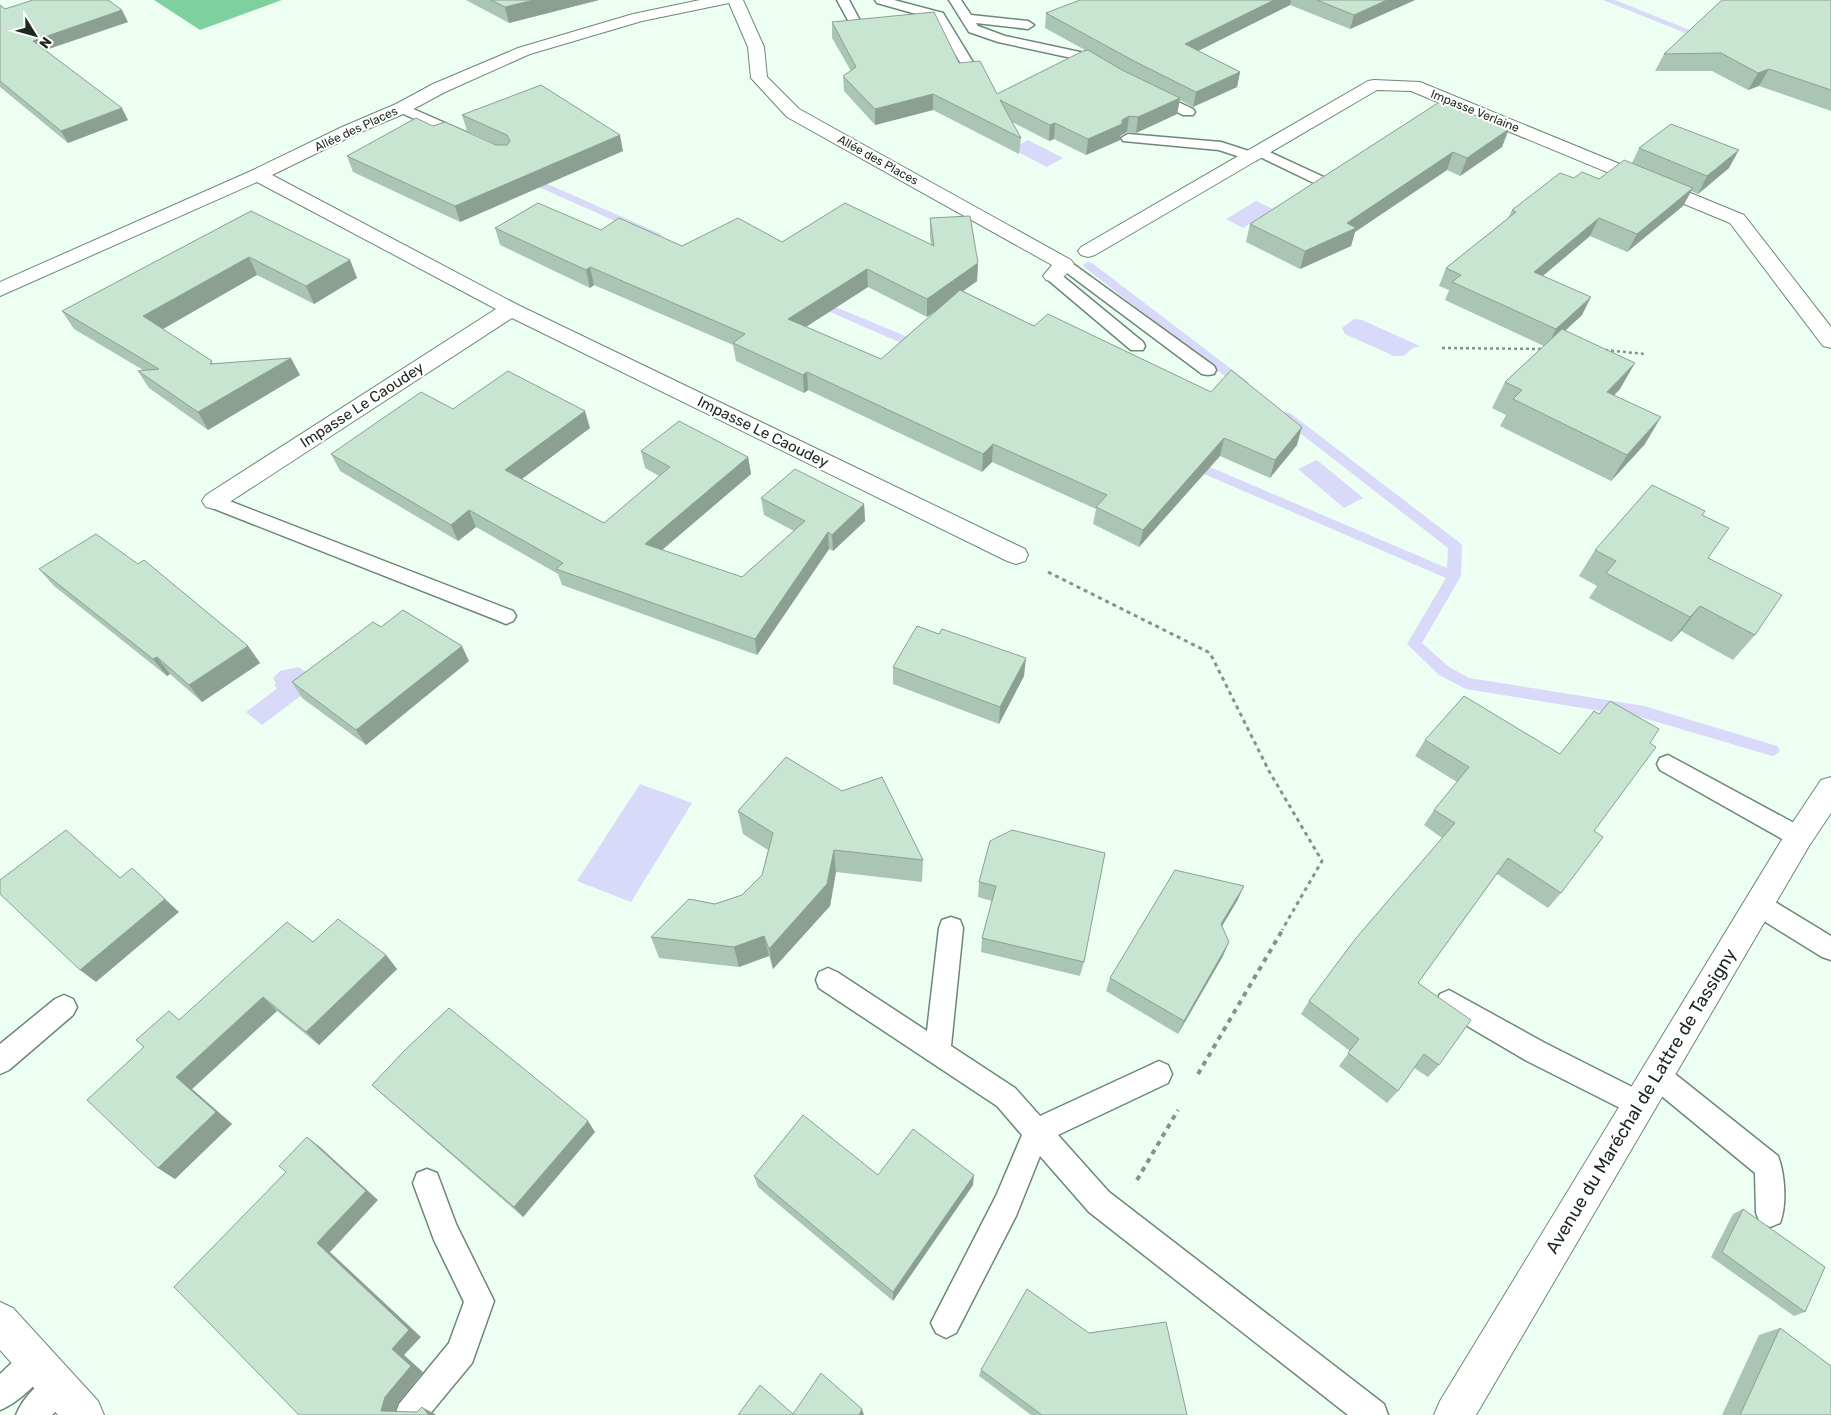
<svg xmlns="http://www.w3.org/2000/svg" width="1831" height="1415" viewBox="0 0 1831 1415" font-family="Rubik,sans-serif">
<rect width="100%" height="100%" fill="#edfff3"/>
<polygon fill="#7ed19f" points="154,0 282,0 200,30"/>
<g fill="#d9d9f9">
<polygon points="1028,140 1063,158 1047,167 1012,149"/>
<polygon points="1256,201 1273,209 1243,228 1226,219"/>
<polygon points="1354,319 1362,320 1420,346 1413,348 1403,356 1394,356 1345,334 1342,328"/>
<polygon points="1317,460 1363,498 1344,508 1298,469"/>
<polygon points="299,667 319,682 262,725 246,712 275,690 277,688 274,685 276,683 273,678 280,671"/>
<polygon points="640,784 692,803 631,902 577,881"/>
</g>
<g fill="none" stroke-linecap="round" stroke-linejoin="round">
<g fill="#d9d9f9" fill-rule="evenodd">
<polygon points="1603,0 1615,0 1712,39 1711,41 1705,41"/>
<polygon points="527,175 661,234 662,236 657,239 653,238 523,180 523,176"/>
<polygon points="1088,262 1092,263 1247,381 1249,384 1247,387 1239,387 1084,267 1083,265"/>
<polygon points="816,299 925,344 927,347 925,350 917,350 812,304 810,302 812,300"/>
<polygon points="1286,412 1290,413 1460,543 1462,546 1461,576 1422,643 1449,667 1469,678 1644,706 1777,746 1780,750 1777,754 1772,756 1644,718 1466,689 1439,675 1407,644 1446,578 1183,465 1181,462 1187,458 1191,459 1447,568 1448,548 1282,419 1280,416 1282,413"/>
</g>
<defs>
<g id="service">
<polygon points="837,0 849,0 865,30 863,33 855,33"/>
<polygon points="875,0 894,0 943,13 974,64 968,68 963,67 934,19 877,3"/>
<polygon points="949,0 961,0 971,15 1028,21 1034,25 1028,29 976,23 978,26 1005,36 1089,54 1105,66 1104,69 1094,69 1081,60 998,42 969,32"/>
<polygon points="1153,90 1193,109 1195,112 1193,115 1183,115 1148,97 1146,94 1148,91"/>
<polygon points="402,104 470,134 472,137 470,140 460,140 397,111 395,108"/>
<polygon points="1128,134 1221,142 1255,153 1256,149 1261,148 1328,179 1330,182 1328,185 1318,185 1258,156 1257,160 1252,161 1219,150 1123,141 1121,138"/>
<polygon points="1064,259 1069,261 1214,366 1216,370 1214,374 1208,375 1202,374 1059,267 1056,264 1059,261"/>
<polygon points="1053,271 1059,273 1143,342 1145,346 1143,350 1131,350 1047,279 1045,276 1047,273"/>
<polygon points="214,495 513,611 516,616 513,621 506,624 499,621 207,506 205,501 207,496"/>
<polygon points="1668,755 1807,830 1810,837 1807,844 1799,847 1791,844 1660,770 1657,764 1660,758"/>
<polygon points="1759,894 1767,897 1831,936 1831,960 1822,957 1751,913 1747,905 1751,897"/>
<polygon points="951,917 960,920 963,928 951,1046 1015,1088 1040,1116 1159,1061 1168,1065 1172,1074 1168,1083 1058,1135 1109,1192 1384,1404 1388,1415 1348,1415 1089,1212 1040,1156 1016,1216 956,1333 946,1338 936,1333 931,1323 936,1313 996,1196 1022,1135 997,1106 819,988 816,980 819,972 828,968 837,972 927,1031 939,928 942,920"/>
<polygon points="1449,990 1545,1043 1648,1095 1652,1104 1648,1113 1639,1117 1630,1113 1527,1061 1440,1010 1436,1002 1440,994"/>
<polygon points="64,995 73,999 77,1007 73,1015 9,1070 0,1074 0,1044 55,999"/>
<path d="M1656,1062l9,4 113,90c7,18 9,49 2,67l-10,4 -10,-4 -4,-10 -1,-40 -108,-89 -4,-9 4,-9z"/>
<polygon points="427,1169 437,1173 456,1224 494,1301 472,1363 429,1415 395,1415 399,1404 449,1343 464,1302 434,1240 413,1183 417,1173"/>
<path d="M36,1346l11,4 4,11c-7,18 -33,42 -51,49v-36l25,-24z"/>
<path d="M59,1372l11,4 4,11 -4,11 -18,17h-36c7,-18 25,-36 43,-43z"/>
</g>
<g id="minor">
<path d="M700,0h43l21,47 3,30 32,32 272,151 3,4c-8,11 -14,20 -28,16l-3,-4 9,-11 -265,-148 -36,-39 -3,-31 -19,-44 -87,18 -112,33 -85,38 -37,20 -54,23 -82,40 246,130 507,244 3,6 -3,6 -9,3 -9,-3 -495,-243 -290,189 -8,2 -8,-2 -4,-6 4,-6 290,-186 -239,-127 -257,114v-14l251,-111 91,-44 54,-23 37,-20 85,-36 115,-34z"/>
<polygon points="1374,80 1420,82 1744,215 1831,327 1831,348 1823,346 1730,223 1411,91 1377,90 1095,255 1088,257 1081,255 1078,251 1081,247 1368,81"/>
<polygon points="0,1302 13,1308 98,1401 104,1415 58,1415 0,1350"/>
</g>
<polygon id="secondary" points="1831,777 1831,813 1809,846 1476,1415 1434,1415 1440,1401 1789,828 1821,780"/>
</defs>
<use href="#service" stroke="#6d8876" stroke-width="3"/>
<use href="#minor" stroke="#6d8876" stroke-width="2"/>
<use href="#secondary" stroke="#6d8876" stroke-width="2"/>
<g stroke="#85948a" stroke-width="2.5" stroke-dasharray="3 3" stroke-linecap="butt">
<polyline points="1442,348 1544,349"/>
<polyline points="1605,350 1645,354"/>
</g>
<polyline stroke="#85948a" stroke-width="3" stroke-dasharray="4 4" stroke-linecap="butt" points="1048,572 1210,653 1269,771 1322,861 1282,930"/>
<g stroke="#85948a" stroke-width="4" stroke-dasharray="5 5" stroke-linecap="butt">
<polyline points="1198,1074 1283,929"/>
<polyline points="1137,1180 1178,1110"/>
</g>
<use href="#service" fill="#fff" fill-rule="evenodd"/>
<use href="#minor" fill="#fff" fill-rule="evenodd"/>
<use href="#secondary" fill="#fff" fill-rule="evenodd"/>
</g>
<g fill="#abc5b4" fill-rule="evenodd">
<polygon points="466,0 599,0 509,23"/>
<polygon points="1080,0 1415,0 1350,29 1290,5 1198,51 1240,72 1237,87 1193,107 1180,100 1177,114 1136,133 1127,132 1120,136 1120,140 1086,155 1054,139 1049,141 1012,122 1021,138 1019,154 933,110 875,125 844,91 843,76 851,71 832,38 832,22 997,94 1085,50 1045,28 1046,13"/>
<polygon points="1831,0 1831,111 1759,86 1748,90 1712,71 1655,71 1664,54"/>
<polygon points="0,5 5,9 128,22 46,50 128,120 68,143 0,87"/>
<polygon points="1441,101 1502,147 1460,176 1447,170 1355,232 1351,246 1300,269 1246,242 1250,224"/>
<polygon points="462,115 623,151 460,222 353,172 347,156 433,126 497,145 467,131"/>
<polygon points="1639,148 1729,168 1698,194 1691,191 1683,206 1627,252 1590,236 1543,276 1582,315 1565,331 1620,389 1614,395 1645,444 1611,481 1500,426 1506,415 1492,408 1505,382 1544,346 1445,300 1449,290 1439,286 1446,268 1508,218 1512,210 1574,178 1599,179 1632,163"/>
<polygon points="251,211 350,260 357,278 314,304 257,275 163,329 214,364 300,375 208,430 149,388 138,371 143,370 74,329 62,311"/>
<path d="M930,218l48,45 -1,18 -14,10 71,35 263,119 -27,33 -50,-22 -81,91 -46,-23 3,-15 -104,-47 -10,10 -174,-82 -4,3 -68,-32 -3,-16 -139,-60 -4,3 -90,-43 -5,-17 106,2 81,16 100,-4 149,3 -1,-9zM868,287l59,30 11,-8 -57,50 -75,-32z"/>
<polygon points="453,409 590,428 522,479 604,523 659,476 645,468 641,451 748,457 751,474 662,550 742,577 794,531 764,515 761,498 864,504 865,521 833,551 829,549 757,655 562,585 558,574 476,527 458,541 340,471 331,454"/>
<polygon points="1702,515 1708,558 1755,635 1733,660 1681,631 1671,642 1589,598 1597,586 1579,576 1595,550"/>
<polygon points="39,569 248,646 260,663 202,702 170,674 167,676 54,586"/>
<polygon points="381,627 469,661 366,745 302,698 292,682"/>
<polygon points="893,667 1024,676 999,724 893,684"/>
<polygon points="1425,740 1594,831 1561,893 1548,908 1497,874 1418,983 1439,1065 1428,1077 1414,1068 1398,1091 1387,1103 1339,1066 1350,1051 1301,1014 1309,1001 1442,838 1424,825 1434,810 1457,782 1415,756"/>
<polygon points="738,811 923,860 922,882 836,872 830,906 773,969 769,956 739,967 659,958 651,937 715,904 742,895 762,875 768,850 743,834"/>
<polygon points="1012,830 1084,962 1080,976 981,952 982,938 992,901 978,897 979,882"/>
<polygon points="1244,886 1237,901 1222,926 1223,956 1178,1034 1106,991 1110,978"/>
<polygon points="313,942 386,955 397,969 319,1045 277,1011 192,1089 232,1124 175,1179 158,1168 179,1019"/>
<polygon points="372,1085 595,1132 523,1217 384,1096"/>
<polygon points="878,1175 973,1185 893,1301 758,1187 754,1176"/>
<polygon points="1743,1209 1805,1312 1794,1316 1711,1257 1733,1214"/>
<polygon points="1780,1328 1831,1415 1722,1415 1759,1335"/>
<polygon points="981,1370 1187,1415 1031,1415 979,1376"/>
</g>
<g fill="#8ba092">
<polygon points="534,0 599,0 509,23 505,7"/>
<polygon points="1274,0 1291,0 1290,5 1182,59 1185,44"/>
<polygon points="1387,0 1415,0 1350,29 1354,15"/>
<polygon points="122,10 128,22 39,52 33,41"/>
<polygon points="1769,69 1759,86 1748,90 1758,73"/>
<polygon points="1240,72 1237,87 1193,107 1196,92"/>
<polygon points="933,94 933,110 875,125 875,109"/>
<polygon points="1180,98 1177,114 1136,133 1138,117"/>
<polygon points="122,108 128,120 68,143 61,131"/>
<polygon points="1129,116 1127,132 1120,136 1120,140 1086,155 1088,139"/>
<polygon points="1055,123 1054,139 1049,141 1050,125"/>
<polygon points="1509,129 1502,147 1460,176 1467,158"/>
<polygon points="620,135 623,151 460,222 455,206"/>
<polygon points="1739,150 1729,168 1698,194 1707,176"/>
<polygon points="1453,152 1447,170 1355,232 1351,246 1300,269 1305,251"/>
<polygon points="1693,188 1683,206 1627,252 1637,234"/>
<polygon points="1599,218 1590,236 1526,290 1534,272"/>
<polygon points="249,257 257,275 154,334 143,316"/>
<polygon points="350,260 357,278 314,304 306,286"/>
<polygon points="978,263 977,281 927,317 927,299"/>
<polygon points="590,267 594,285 590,288 586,270"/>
<polygon points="867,269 868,287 790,337 788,319"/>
<polygon points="1591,297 1582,315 1547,347 1556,329"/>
<polygon points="291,358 300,375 208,430 198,412"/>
<polygon points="1635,363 1620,389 1592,418 1607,392"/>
<polygon points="807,372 808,390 804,393 803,375"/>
<polygon points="585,411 590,428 511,487 505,470"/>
<polygon points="1661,417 1645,444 1611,481 1627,455"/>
<polygon points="1302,427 1297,445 1270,478 1275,460"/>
<polygon points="1224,438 1220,456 1139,547 1143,530"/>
<polygon points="993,444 992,462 982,472 983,454"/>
<polygon points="748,457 751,474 649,561 645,544"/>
<polygon points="864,504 865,521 833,551 832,535"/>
<polygon points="469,510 476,527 458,541 451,525"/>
<polygon points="828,532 829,549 757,655 755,639"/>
<polygon points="1700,606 1681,631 1671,642 1690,617"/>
<polygon points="248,646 260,663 202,702 189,685"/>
<polygon points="462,646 469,661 366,745 356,730"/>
<polygon points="157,657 170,674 167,676 153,659"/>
<polygon points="1026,658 1024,676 999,724 1000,707"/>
<polygon points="834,850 836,872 830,906 773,969 769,949"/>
<polygon points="1244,886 1237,901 1215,938 1221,924"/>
<polygon points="165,899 179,912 96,982 80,970"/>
<polygon points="764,936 769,956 739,967 734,947"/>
<polygon points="1229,942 1223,956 1178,1034 1184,1021"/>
<polygon points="386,955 397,969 319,1045 306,1032"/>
<polygon points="263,997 277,1011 192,1089 232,1124 175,1179 158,1168 176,1077"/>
<polygon points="588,1121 595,1132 523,1217 514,1207"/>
<polygon points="307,1137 320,1147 378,1200 330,1252 421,1337 404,1355 423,1372 398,1403 394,1415 381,1411 392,1349 317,1243"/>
<polygon points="974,1175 973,1185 893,1301 893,1292"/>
<polygon points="422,1407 433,1413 436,1415 429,1415"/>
<polygon points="862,1409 864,1415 859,1415"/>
</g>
<g fill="#c7e5d1" stroke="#8ba092">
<polygon points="33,0 108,0 122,10 33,41 122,108 61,131 0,81 0,5 5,9"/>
<polygon points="491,0 534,0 505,7"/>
<polygon points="1080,0 1274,0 1185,44 1240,72 1196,92 1134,61 1046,13"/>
<polygon points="1317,0 1387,0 1354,15"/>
<polygon points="1722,0 1831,0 1831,90 1769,69 1758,73 1721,53 1664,54"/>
<polygon points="934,12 959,63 980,61 997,94 1083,51 1088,50 1122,70 1180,98 1138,117 1129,116 1122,120 1122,124 1088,139 1055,123 1050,125 1000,100 1021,138 933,94 875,109 843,76 856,67 832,22"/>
<polygon points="541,85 620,135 455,206 347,156 416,118 433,126 445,122 496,145 507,145 510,141 507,135 462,115"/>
<polygon points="1441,101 1509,129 1467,158 1453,152 1347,223 1356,228 1305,251 1250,224"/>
<polygon points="1671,124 1739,150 1707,176 1639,148"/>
<polygon points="1624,160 1693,188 1637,234 1599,218 1534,272 1591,297 1556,329 1452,282 1461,275 1446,268 1516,212 1512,210 1560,173 1574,178 1582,172 1599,179"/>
<polygon points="538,203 601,230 619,218 682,246 738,218 782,242 845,203 934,246 930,218 970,216 978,263 927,299 867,269 788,319 881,359 960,290 1034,326 1048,314 1211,392 1231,370 1302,427 1275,460 1224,438 1143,530 1096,507 1107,495 993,444 983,454 807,372 803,375 733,343 745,334 590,267 586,270 495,228"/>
<polygon points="251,211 350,260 306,286 249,257 143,316 212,361 210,364 291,358 198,412 138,371 159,369 62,311"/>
<polygon points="1562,329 1635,363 1607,392 1661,417 1627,455 1513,399 1522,390 1505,382"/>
<polygon points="508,371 585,411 505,470 604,523 670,467 641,451 679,421 748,457 645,544 742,577 805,521 761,498 795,469 864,504 832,535 828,532 755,639 556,569 563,563 469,510 451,525 331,454 421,392 453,409"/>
<polygon points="1652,485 1705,511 1702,515 1729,528 1708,558 1782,595 1755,635 1700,606 1690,617 1606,573 1616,561 1595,550"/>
<polygon points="96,534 138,564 144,560 248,646 189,685 157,657 153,659 39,569"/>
<polygon points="403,610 462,646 356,730 292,682 373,622 381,627"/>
<polygon points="917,626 939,634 942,629 1026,658 1000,707 893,667"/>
<polygon points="1464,696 1560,754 1594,711 1599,714 1610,701 1659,729 1650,743 1656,747 1594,831 1603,837 1561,893 1508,858 1418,983 1471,1020 1439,1065 1424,1054 1398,1091 1348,1053 1359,1039 1309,1001 1356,938 1455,823 1434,810 1469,767 1425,740"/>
<polygon points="786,757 842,791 882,777 923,860 834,850 827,884 769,949 764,936 734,947 651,937 689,899 715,904 742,895 762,875 773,833 738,811"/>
<polygon points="66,830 120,878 132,868 165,899 80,970 0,894 0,880"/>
<polygon points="1012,830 1105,853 1084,962 982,938 996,886 979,882 990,841"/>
<polygon points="1175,870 1244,886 1221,924 1229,942 1184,1021 1110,978"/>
<polygon points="338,919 386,955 306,1032 263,997 176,1077 216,1112 158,1168 87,1100 144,1047 136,1040 169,1011 179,1020 287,922 313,942"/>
<polygon points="449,1008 588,1121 514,1207 372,1085 404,1051"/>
<polygon points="803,1115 878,1175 913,1129 974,1175 893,1292 754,1176"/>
<polygon points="307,1137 366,1191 317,1243 409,1330 392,1349 411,1366 385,1397 381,1411 417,1412 422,1407 429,1415 299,1415 174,1287 286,1172 279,1166"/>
<polygon points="1743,1209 1825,1267 1805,1312 1722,1252"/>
<polygon points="1027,1289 1089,1333 1166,1322 1187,1415 1042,1415 981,1370"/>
<polygon points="1780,1328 1831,1366 1831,1415 1740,1415"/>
<polygon points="821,1373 862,1409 859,1415 738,1415 760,1385 793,1414"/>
</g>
<g text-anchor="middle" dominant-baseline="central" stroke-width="4" stroke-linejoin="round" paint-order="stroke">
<g font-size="12" fill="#1c2820" stroke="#fff">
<text transform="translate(1475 111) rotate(22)">Impasse Verlaine</text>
<text transform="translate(356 129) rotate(-25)">Allée des Places</text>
<text transform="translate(878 160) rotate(29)">Allée des Places</text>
</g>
<g font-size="15" fill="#1c2820" stroke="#fff">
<text transform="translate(362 405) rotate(-33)">Impasse Le Caoudey</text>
<text transform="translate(763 432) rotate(26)">Impasse Le Caoudey</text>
</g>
<g font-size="18" fill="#1c2820" stroke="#fff">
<text transform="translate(1641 1101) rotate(-59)">Avenue du Maréchal de Lattre de Tassigny</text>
</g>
</g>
<g transform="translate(35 35) rotate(127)" stroke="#ffffff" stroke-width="4" paint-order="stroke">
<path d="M0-4L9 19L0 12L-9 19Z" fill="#1c2820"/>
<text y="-8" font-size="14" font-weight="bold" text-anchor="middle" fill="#1c2820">N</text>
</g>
</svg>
